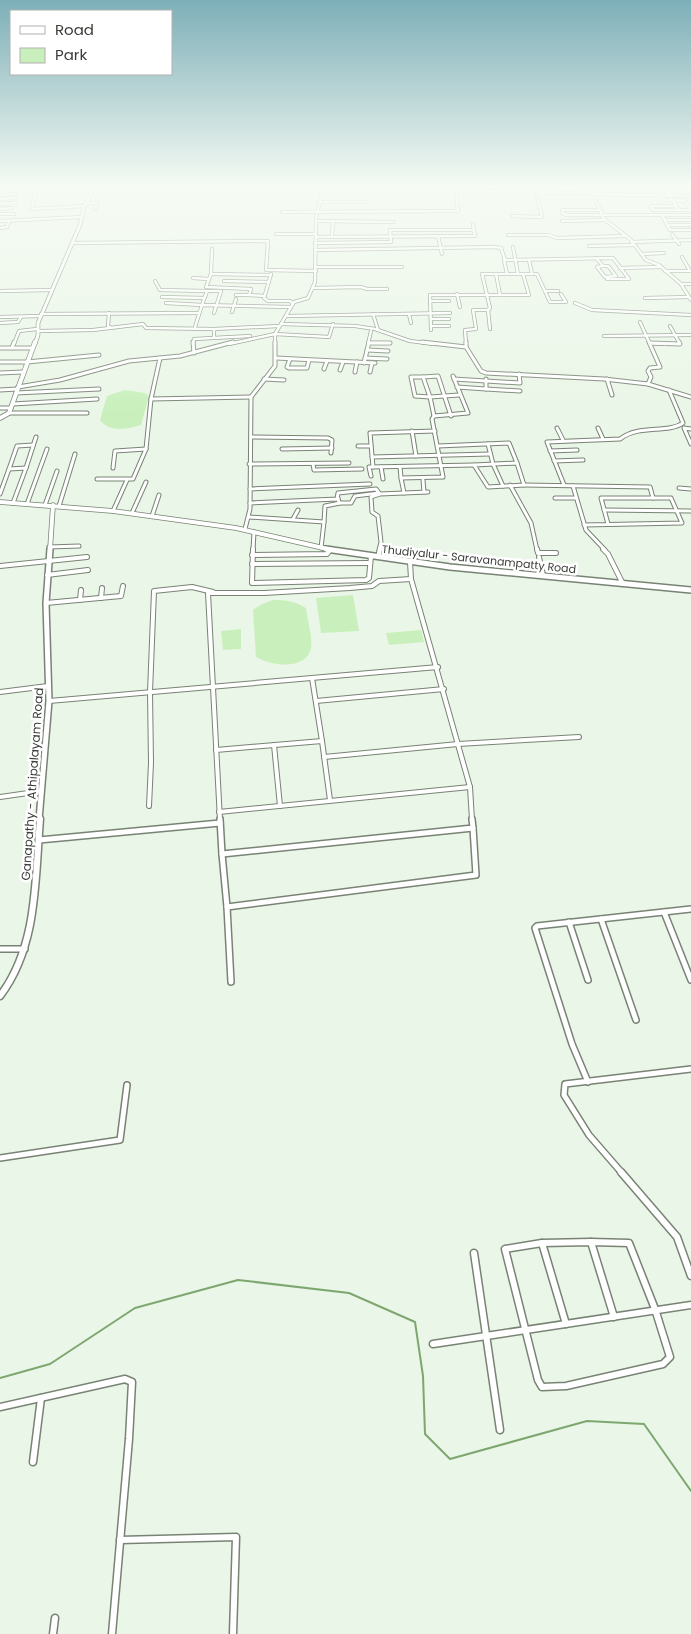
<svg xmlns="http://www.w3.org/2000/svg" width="691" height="1634" font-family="Poppins,sans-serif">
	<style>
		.green { fill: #c9f0bc }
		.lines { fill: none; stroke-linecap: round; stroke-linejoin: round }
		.stream { stroke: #7ea770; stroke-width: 2 }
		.minor-far4-casing { stroke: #798375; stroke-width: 4 }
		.minor-far3-casing { stroke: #798375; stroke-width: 5 }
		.minor-far2-casing { stroke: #798375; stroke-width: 6 }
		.minor-far1-casing { stroke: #798375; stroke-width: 8 }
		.minor-casing { stroke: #798375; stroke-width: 9 }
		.tertiary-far1-casing { stroke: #798375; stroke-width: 4 }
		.tertiary-casing { stroke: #798375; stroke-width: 5 }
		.secondary-far3-casing { stroke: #798375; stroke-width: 4.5 }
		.secondary-far2-casing { stroke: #798375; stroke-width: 5.5 }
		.secondary-far1-casing { stroke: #798375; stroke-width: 8 }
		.secondary-casing { stroke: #798375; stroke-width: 9 }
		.minor-far4 { stroke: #fff; stroke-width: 2.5 }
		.minor-far3 { stroke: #fff; stroke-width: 3 }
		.minor-far2 { stroke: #fff; stroke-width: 4 }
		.minor-far1 { stroke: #fff; stroke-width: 5 }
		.minor { stroke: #fff; stroke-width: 6 }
		.tertiary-far1 { stroke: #fff; stroke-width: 2.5 }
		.tertiary { stroke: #fff; stroke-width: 3 }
		.secondary-far3 { stroke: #fff; stroke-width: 3 }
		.secondary-far2 { stroke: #fff; stroke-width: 4 }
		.secondary-far1 { stroke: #fff; stroke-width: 5 }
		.secondary { stroke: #fff; stroke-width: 6 }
		.labels { text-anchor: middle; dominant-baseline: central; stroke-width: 5; stroke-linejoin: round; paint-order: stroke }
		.far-street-label { font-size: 11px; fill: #393d37; stroke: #fff }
		.street-label { font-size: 12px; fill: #393d37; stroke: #fff }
	</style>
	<rect width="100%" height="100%" fill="#eaf6e7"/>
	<g class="green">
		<path d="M125,390L145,393L149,396L141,425C127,429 110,433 100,420L107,396Z"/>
		<polygon points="353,595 359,631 321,633 316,598"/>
		<path d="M273,600C286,600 295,601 306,608C307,618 313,639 311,648C306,671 272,666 256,657L253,610L262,604Z"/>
		<polygon points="241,629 241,649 223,650 221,631"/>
		<polygon points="421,630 424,642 389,645 386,633"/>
	</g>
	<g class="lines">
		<polyline class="stream" points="0,1378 50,1364 135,1308 238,1280 349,1293 415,1322 423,1376 425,1434 450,1459 587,1421 644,1424 691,1491"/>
		<defs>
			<g id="minor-far4">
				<polyline points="546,185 548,193 592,193"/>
				<polyline points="554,185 559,193"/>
				<polyline points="582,185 589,185"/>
				<polyline points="13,187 36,188 32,209 84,206"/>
				<polyline points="518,187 536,187"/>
				<polyline points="89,188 144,187"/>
				<polyline points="456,190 518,192"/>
				<polyline points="668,192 673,200"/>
				<polyline points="593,194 691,196"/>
				<polyline points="0,195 15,194"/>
				<polyline points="0,199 16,198"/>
				<polyline points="664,200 673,200"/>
				<polygon points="673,200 685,201 691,210 678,210"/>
				<polyline points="319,202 366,202"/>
				<polyline points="86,203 97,203 95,209"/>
				<polyline points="0,204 15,203"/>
				<polyline points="676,206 651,206 653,210 678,210"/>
				<polyline points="0,209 12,208"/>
				<polyline points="600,210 562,210 563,214 567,215 691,215"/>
				<polyline points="282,212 458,211 456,190 453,185"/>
				<polyline points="0,214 14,214"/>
				<polyline points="662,215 667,225 691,225"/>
				<polyline points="513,216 542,217 535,185"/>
				<polyline points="665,220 691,220"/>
				<polyline points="0,221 82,217"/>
				<polyline points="316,221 393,222"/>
				<polyline points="562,221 605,220"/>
				<polyline points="667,225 670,230 691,230"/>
				<polyline points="0,228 7,227 9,221"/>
				<polyline points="276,234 316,234"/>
				<polyline points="672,234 679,244"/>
				<polyline points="508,235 549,235 557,238 625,236"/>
				<polyline points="438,236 442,254"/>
				<polyline points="316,237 475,236 473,224"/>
				<polyline points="332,237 333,221"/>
				<polyline points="631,242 691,240"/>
				<polyline points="72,243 268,241 266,270 316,271"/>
				<polyline points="315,243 391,242 390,230 474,230"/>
				<polyline points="589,246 634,245"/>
				<polyline points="513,247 518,274"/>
				<polyline points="212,249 211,274 206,287 251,289 249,295 265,296"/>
				<polyline points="315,250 495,247 501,248 505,260 613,258 629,279 607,279"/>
				<polyline points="641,254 664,253"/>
				<polyline points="682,257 690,271"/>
				<polyline points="596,258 603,266"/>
				<polyline points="504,260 507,274"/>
				<polyline points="529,260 532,274"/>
				<polygon points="603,266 608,266 616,276 605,277 597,267"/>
				<polyline points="316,267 402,267"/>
				<polyline points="620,268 661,267"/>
				<polyline points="665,271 691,271"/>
				<polyline points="211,274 271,275"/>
				<polyline points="271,274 264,298 268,301 290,301 293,304"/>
				<polyline points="496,274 500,295"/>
				<polyline points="193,278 208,279"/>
				<polyline points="155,281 160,290 207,291 202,305 166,303"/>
				<polyline points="224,281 269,282"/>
				<polyline points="681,284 691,284"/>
				<polyline points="313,288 361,287 367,289 387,289"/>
				<polyline points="0,291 52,290"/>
				<polyline points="207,291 221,291 214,313"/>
				<polyline points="545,291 558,291"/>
				<polyline points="457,294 460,307"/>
				<polyline points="236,295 249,295"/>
				<polyline points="162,297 204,298"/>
				<polyline points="645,298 689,297"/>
				<polyline points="430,301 449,301"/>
				<polyline points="575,303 592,310 691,315"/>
				<polyline points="232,312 236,299"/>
				<polyline points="109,313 108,326 111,328"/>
				<polyline points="41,314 199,313"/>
				<polyline points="373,314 378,330"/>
				<polyline points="409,314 411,323"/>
				<polyline points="287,316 450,313"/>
				<polyline points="0,317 40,316"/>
				<polyline points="432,319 449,319"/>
				<polyline points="640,322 650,344"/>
				<polyline points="0,323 18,322 21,317"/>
				<polyline points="281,324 355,326 375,329 410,341 434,344"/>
				<polyline points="432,326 449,326"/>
				<polyline points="670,326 680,344"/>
				<polyline points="195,327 202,305 291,307"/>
				<polyline points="490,329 488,310 490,308 482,274 537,274 550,302 566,302 561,294"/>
				<polyline points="431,330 430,295 529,295 523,274"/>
				<polyline points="38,331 93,330 143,324 146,328 214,329"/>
				<polyline points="604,336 691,335"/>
				<polyline points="214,337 214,329 279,326"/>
				<polyline points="369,343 390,343"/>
				<polyline points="650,343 666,344"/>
				<polyline points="14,344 19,331 37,329"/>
				<polyline points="193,344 194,339 250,336"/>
				<polyline points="229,344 275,334 329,337 333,324"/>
				<polyline points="368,344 371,331"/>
				<polyline points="466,344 465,330 476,329 473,310 488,310"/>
			</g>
			<g id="minor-far3">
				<polyline points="193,342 194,353"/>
				<polyline points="422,342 466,347 481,371 486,373 604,379 648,384 691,397"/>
				<polyline points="466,342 466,347"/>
				<polyline points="369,343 390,343"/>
				<polyline points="650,343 680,344 679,342"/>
				<polyline points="0,348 32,348"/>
				<polyline points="12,348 14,342"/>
				<polyline points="367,350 388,351"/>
				<polyline points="276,358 375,363"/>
				<polyline points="365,358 387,359"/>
				<polyline points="290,359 287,367 289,368 307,368 309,360"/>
				<polyline points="0,362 27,362 99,355"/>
				<polyline points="364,363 369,342"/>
				<polyline points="324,369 327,361"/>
				<polyline points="340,370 343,362"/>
				<polyline points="355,372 357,362"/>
				<polyline points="370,372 372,363"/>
				<polyline points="0,373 23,372"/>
				<polygon points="411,377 423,377 430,397 415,396"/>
				<polyline points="423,377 438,376 451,416"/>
				<polyline points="264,379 284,380"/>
				<polyline points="454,379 520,383 519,374"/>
				<polyline points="607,379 612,395"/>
				<polyline points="648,384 651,377 648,371 650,368 660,367 649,342"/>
				<polyline points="18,387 60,380 129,361 180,356 233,342"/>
				<polyline points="457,387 486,389 486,379"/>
				<polyline points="486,389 520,391"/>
				<polyline points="16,393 99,389"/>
				<polyline points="151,399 160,358"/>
				<polyline points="13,404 97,399"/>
				<polyline points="0,408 11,408"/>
				<polyline points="9,413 87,413"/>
				<polyline points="434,416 430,397 459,395"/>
				<polyline points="557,428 563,440"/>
				<polyline points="598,428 603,439"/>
				<polyline points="691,429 684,428 691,444"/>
				<polyline points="412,431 416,456"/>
				<polyline points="251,437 328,438 332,440 331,453"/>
				<polyline points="488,444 493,464 503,486"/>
				<polyline points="358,446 371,446"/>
				<polyline points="438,446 509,443 517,463"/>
				<polyline points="282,449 332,448"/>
				<polyline points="550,451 577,450"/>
				<polyline points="372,457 490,454"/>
				<polyline points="554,461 583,460"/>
				<polygon points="517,463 524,485 488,487 474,465"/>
				<polyline points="249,464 349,463"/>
				<polyline points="313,464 314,470 362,469"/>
				<polyline points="373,467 370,433 435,431"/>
				<polyline points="381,467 383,479"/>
				<polyline points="400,467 401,478 443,477 432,419 434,416 468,413 453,376"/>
				<polyline points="26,468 36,437"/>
				<polyline points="113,468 115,451 146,449"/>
				<polyline points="9,469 17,446 33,445"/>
				<polyline points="371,476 369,467 474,465"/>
				<polyline points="401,478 404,493"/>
				<polyline points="97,479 133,479 146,449 151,399 251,397"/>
				<polyline points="423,480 424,492"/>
				<polyline points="510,485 531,523 537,550"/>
				<polyline points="524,485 650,487 653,498"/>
				<path d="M564,485L547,442L620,439C639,424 667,434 683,423L669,390"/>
				<polyline points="573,486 586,530 605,550"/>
				<polyline points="679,488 691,489"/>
				<polyline points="250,489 370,484"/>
				<polyline points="0,494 9,469 26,468 13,503"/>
				<polyline points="555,498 576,498"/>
				<polyline points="250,503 337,499 338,493 376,489 379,493 355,496 351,503 339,503 338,498"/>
				<polyline points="27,504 47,449"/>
				<polyline points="45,505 57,471"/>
				<polyline points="59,506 75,454"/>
				<polyline points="604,510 691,511"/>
				<polyline points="113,511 127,480"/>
				<polyline points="132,513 146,482"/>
				<polyline points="152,516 159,495"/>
				<polyline points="249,517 324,522 321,548"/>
				<polyline points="293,519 298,510"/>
				<polyline points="324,522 325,506 340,503"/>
				<polyline points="584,525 682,523 671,498 601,498 608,524"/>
				<polyline points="49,547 79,546"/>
				<polyline points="253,550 254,532"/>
				<polyline points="379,550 381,542 378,516 372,512 371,497 380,494 428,492"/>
			</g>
			<g id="minor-far2">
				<polyline points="253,549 252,583 366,580 369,578 371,556"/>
				<polyline points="537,549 538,553 556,553"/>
				<polyline points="603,549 608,554 623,584"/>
				<polyline points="252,555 327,554 330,550"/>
				<polyline points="378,557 380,549"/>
				<polyline points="539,557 543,575"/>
				<polyline points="410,562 411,579"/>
				<polyline points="252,564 370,563"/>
				<polyline points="0,566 87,557"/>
				<polyline points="47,575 88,570"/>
				<polyline points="411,579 470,787 472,820"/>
				<polyline points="101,598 102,588"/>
				<polyline points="80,600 81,590"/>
				<polyline points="46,603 121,596 123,586"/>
				<polyline points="312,678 322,741"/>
				<polyline points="0,692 48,686"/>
				<polyline points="49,701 438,667"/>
				<polyline points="316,701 444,689"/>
				<polyline points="274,745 280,806"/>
				<polyline points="216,750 322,741 330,800"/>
				<polyline points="324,757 458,744 579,737"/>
				<polyline points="0,797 42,791"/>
				<polyline points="149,806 151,763 150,692 154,591 192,587 213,592"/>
				<polyline points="219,812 470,787"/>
				<polyline points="220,820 208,593 264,593 350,588 372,586 379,581 411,579"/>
			</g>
			<g id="minor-far1">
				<polyline points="220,819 222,854 473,828 472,819"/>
				<polyline points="39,840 220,823"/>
				<polyline points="222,854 227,907 476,875 473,828"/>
				<polyline points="227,907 231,982"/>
				<polyline points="664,912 691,980"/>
				<polyline points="601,919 636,1020"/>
				<polyline points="569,922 588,980"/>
				<polyline points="0,949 25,949"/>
				<polyline points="588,1082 572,1044 535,928 537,926 691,909"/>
				<polyline points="0,1158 120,1140 127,1085"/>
				<polyline points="622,1173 589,1135 564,1095 565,1084 691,1069"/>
			</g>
			<g id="minor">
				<polyline points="621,1172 677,1237 691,1276"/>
				<polygon points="591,1242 629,1243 655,1309 670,1357 663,1364 566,1386 542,1387 538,1380 505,1249 542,1243"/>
				<polyline points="591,1242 614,1317"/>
				<polyline points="542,1243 566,1324"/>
				<polyline points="474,1253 500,1430"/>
				<polyline points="433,1344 691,1305"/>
				<polyline points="0,1407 125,1379 132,1382 129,1439 112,1634"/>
				<polyline points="33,1462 41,1398"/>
				<polyline points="120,1540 236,1537 233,1634"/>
				<polyline points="53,1634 55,1618"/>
			</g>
			<g id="tertiary-far1">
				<polyline points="589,185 604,219 630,239 646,260 659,265 681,284 691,300"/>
				<polyline points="275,344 275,334 294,302 308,298 315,282 316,218 324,185"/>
			</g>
			<g id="tertiary">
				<polyline points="0,390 17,389"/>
				<polyline points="245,529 250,509 251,397 275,366 275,342"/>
			</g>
			<polyline id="secondary-far3" points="35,344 38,335 38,323 80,225 84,207 93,190 83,188 82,185"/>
			<g id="secondary-far2">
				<polyline points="0,418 9,413 35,342"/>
				<polyline points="0,502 113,511 236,528 332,550"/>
				<polyline points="50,550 53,505"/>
			</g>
			<g id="secondary-far1">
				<polyline points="326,549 450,567 691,590"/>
				<polyline points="39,820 49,701 46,603 50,549"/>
			</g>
			<path id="secondary" d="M0,996C38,946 35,879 40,819"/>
		</defs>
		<use href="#minor-far4" class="minor-far4-casing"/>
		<use href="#minor-far3" class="minor-far3-casing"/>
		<use href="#minor-far2" class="minor-far2-casing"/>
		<use href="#minor-far1" class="minor-far1-casing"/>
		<use href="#minor" class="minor-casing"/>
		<use href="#tertiary-far1" class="tertiary-far1-casing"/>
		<use href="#tertiary" class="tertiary-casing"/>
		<use href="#secondary-far3" class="secondary-far3-casing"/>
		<use href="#secondary-far2" class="secondary-far2-casing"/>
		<use href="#secondary-far1" class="secondary-far1-casing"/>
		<use href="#secondary" class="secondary-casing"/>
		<use href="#minor-far4" class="minor-far4"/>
		<use href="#minor-far3" class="minor-far3"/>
		<use href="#minor-far2" class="minor-far2"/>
		<use href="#minor-far1" class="minor-far1"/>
		<use href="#minor" class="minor"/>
		<use href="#tertiary-far1" class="tertiary-far1"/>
		<use href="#tertiary" class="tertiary"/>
		<use href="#secondary-far3" class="secondary-far3"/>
		<use href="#secondary-far2" class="secondary-far2"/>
		<use href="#secondary-far1" class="secondary-far1"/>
		<use href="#secondary" class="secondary"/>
	</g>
	<linearGradient id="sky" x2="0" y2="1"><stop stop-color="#7dafb8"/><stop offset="0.45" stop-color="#f6fbf4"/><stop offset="1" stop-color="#f6fbf4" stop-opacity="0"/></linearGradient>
	<rect width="691" height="413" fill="url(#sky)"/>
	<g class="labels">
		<g class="far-street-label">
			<text transform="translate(479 559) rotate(6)">Thudiyalur - Saravanampatty Road</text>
		</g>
		<g class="street-label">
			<text transform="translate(32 784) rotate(-86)">Ganapathy - Athipalayam Road</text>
		</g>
	</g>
	<rect x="10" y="10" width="162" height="65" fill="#ffffff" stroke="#b0b1af"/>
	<rect x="20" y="26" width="25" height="8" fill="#ffffff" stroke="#b0b1af"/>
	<text x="55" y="35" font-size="15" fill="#393d37">Road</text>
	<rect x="20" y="48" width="25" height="15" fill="#c9f0bc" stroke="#b0b1af"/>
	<text x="55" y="60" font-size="15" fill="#393d37">Park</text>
</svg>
